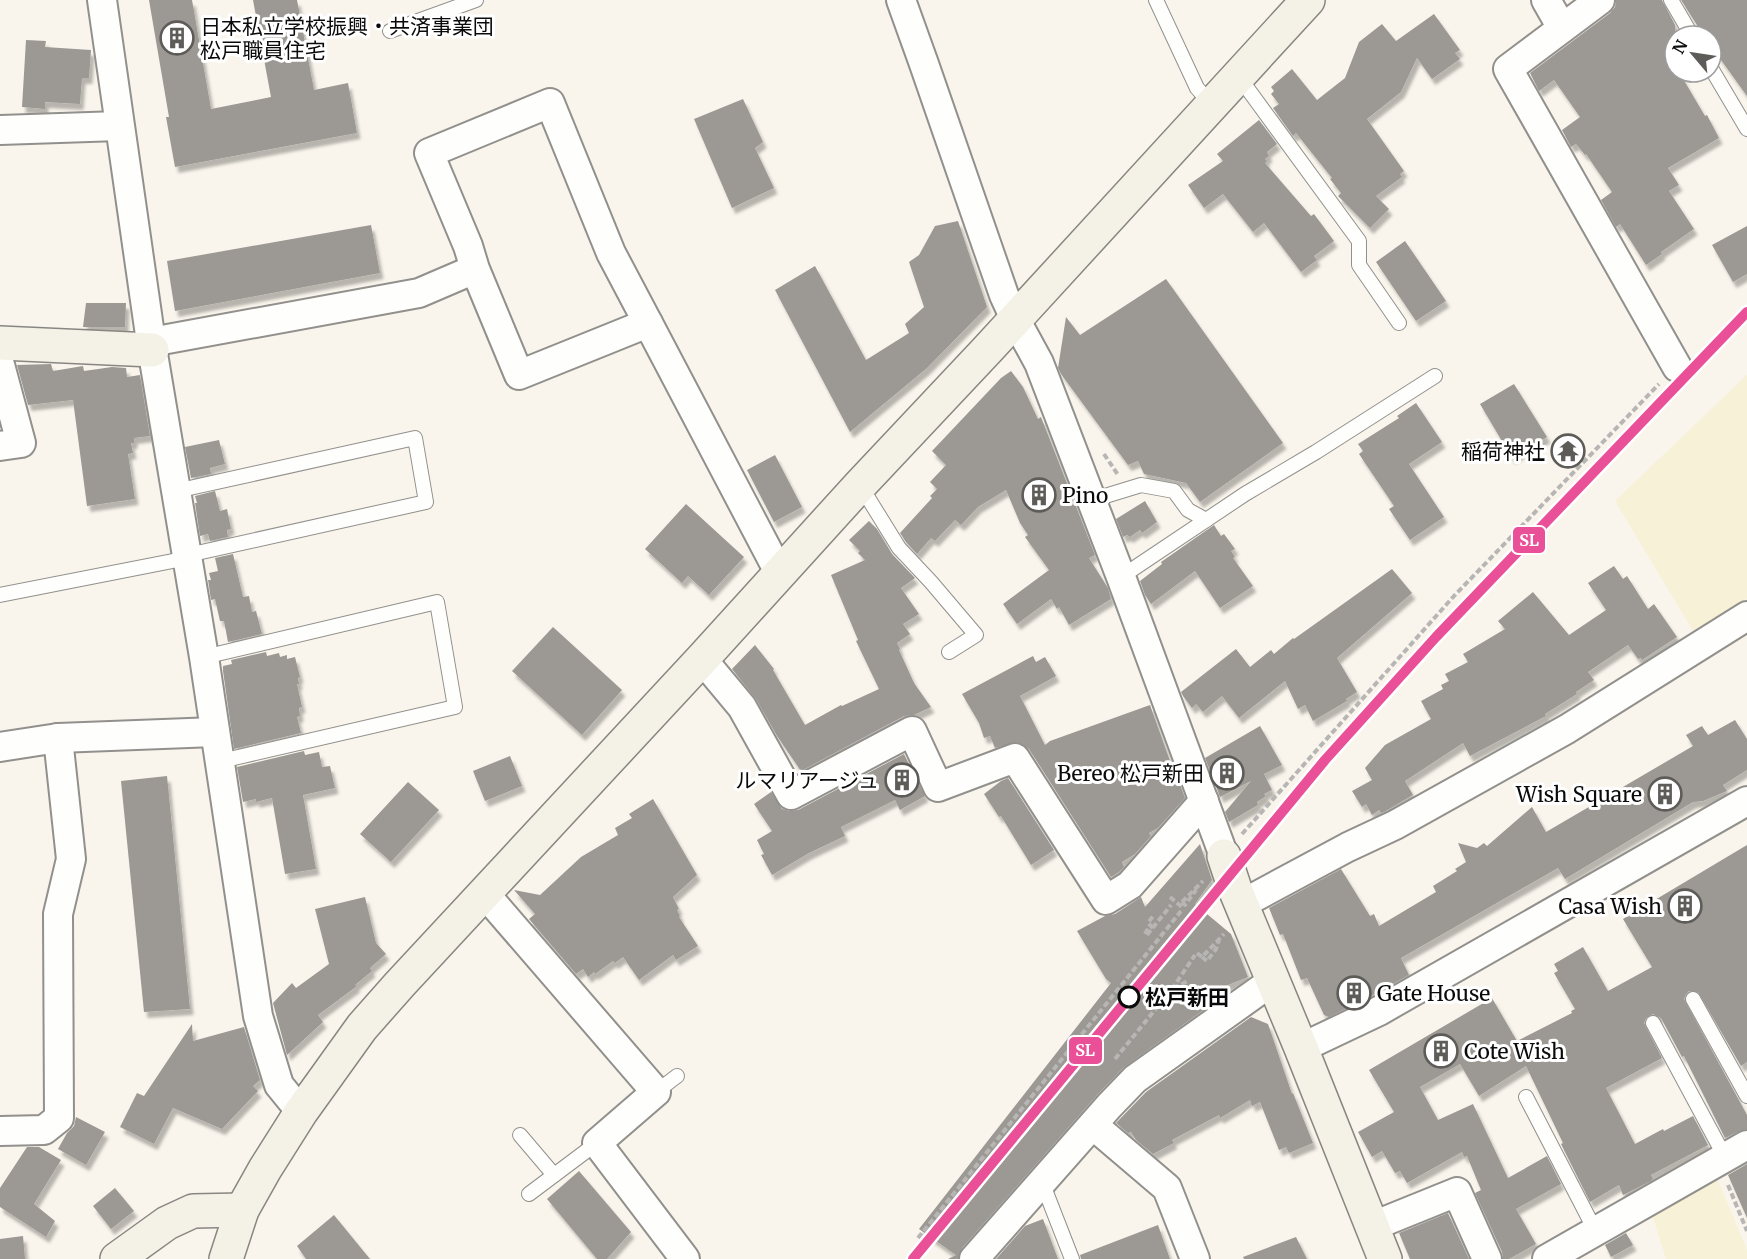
<svg xmlns="http://www.w3.org/2000/svg" width="1747" height="1259" font-family="Merriweather,'Noto Sans JP',serif">
	<style>
		.farmland { fill: #f7f1d7 }
		.building { fill: #9c9893; filter: url(#shadow) }
		.lines { fill: none; stroke-linecap: round; stroke-linejoin: round }
		.lane-casing { stroke: #92908c; stroke-width: 16 }
		.street-casing { stroke: #92908c; stroke-width: 32 }
		.secondary-casing { stroke: #888682; stroke-width: 36 }
		.path { stroke: #b7b6b5; stroke-width: 4; stroke-dasharray: 6 3; stroke-linecap: butt }
		.lane { stroke: #fefefc; stroke-width: 14 }
		.street { stroke: #fefefc; stroke-width: 28 }
		.secondary { stroke: #f4f1e6; stroke-width: 33 }
		.rail-1-casing { stroke: #fff; stroke-width: 15 }
		.rail-1 { stroke: #e95098; stroke-width: 10 }
		.stop-dot { fill: #fff; stroke: #0a0a0a; stroke-width: 3 }
		.labels { text-anchor: middle; dominant-baseline: central; stroke-width: 6; stroke-linejoin: round; paint-order: stroke }
		.poi-label { font-size: 21px; fill: #0a0a0a; stroke: #fff; text-anchor: end }
		.stop-label { font-size: 21px; font-weight: bold; fill: #0a0a0a; stroke: #fff; text-anchor: start }
		.line-badge { stroke: #fff; stroke-width: 2 }
		.badge-label { font-size: 16px; text-anchor: middle; font-weight: bold; fill: #fff }
	</style>
	<defs>
		<filter id="shadow"><feDropShadow dx="3.5" dy="6" stdDeviation="1.5" flood-color="#0004"/></filter>
	</defs>
	<rect width="100%" height="100%" fill="#f9f5ec"/>
	<g class="farmland">
		<polygon points="1747,375 1747,599 1695,634 1615,501"/>
		<polygon points="1715,1173 1747,1250 1747,1259 1666,1259 1650,1208"/>
	</g>
	<g class="building">
		<polygon points="149,0 192,0 211,109 271,97 253,0 297,0 314,90 348,83 357,133 175,167 166,117 169,117"/>
		<polygon points="1616,0 1662,0 1675,25 1675,72 1679,72 1705,116 1707,115 1719,138 1668,168 1679,185 1669,191 1694,229 1661,252 1662,254 1646,265 1620,224 1616,227 1601,200 1612,192 1586,154 1585,155 1576,144 1571,147 1562,130 1580,117 1554,80 1539,91 1530,73 1610,13 1615,7"/>
		<polygon points="1681,0 1747,0 1747,96 1711,46 1711,36 1704,36"/>
		<polygon points="1434,14 1460,50 1455,53 1460,59 1432,79 1417,58 1401,92 1367,119 1404,171 1400,174 1402,177 1376,196 1389,209 1370,228 1338,196 1341,193 1330,179 1332,178 1296,133 1293,136 1273,108 1279,104 1271,94 1274,91 1271,87 1292,69 1317,100 1345,78 1359,42 1382,24 1396,41"/>
		<polygon points="26,40 46,41 45,47 91,50 89,78 82,78 80,104 45,102 45,109 22,107"/>
		<polygon points="743,99 763,142 755,148 774,188 732,208 694,119"/>
		<polygon points="1259,120 1277,144 1267,152 1269,156 1265,159 1267,161 1265,163 1311,216 1314,214 1334,241 1314,256 1317,260 1301,272 1264,223 1253,232 1223,194 1204,208 1188,185 1223,161 1217,154"/>
		<polygon points="958,221 987,307 927,368 850,432 775,290 815,266 866,360 909,333 905,324 924,307 909,262 919,255 935,226"/>
		<polygon points="371,225 380,273 175,311 167,261"/>
		<polygon points="1747,226 1747,274 1733,282 1712,245"/>
		<polygon points="1405,241 1446,301 1416,321 1376,262"/>
		<polygon points="1166,279 1283,443 1200,502 1186,483 1144,474 1138,461 1128,465 1061,374 1058,368 1066,317 1080,335"/>
		<polygon points="86,303 126,303 125,327 83,327"/>
		<polygon points="51,364 53,371 83,366 84,371 112,367 126,368 127,377 140,375 150,436 134,438 134,443 131,443 133,453 128,454 135,499 87,506 73,400 28,405 17,365"/>
		<polygon points="1011,371 1023,387 1038,419 1041,417 1095,555 1089,558 1108,588 1111,599 1069,625 1059,607 1057,609 1051,599 1017,624 1003,604 1049,570 1025,537 1028,535 1020,523 1006,490 978,507 961,525 955,520 935,541 931,538 917,554 906,542 900,533 932,498 930,496 937,489 930,482 946,465 932,451 1001,378"/>
		<polygon points="1514,384 1547,437 1512,458 1480,404"/>
		<polygon points="1416,403 1442,442 1409,464 1444,517 1410,540 1389,509 1394,506 1359,454 1363,451 1358,444 1399,418 1397,416"/>
		<polygon points="219,440 225,464 210,468 211,474 191,478 185,447"/>
		<polygon points="775,455 802,507 774,522 747,470"/>
		<polygon points="215,491 220,511 227,509 231,529 227,530 228,537 210,541 208,534 200,536 195,503 197,503 195,496"/>
		<polygon points="1145,501 1157,522 1142,533 1140,530 1130,537 1127,535 1123,537 1116,519"/>
		<polygon points="686,504 744,557 709,595 688,576 682,583 645,549"/>
		<polygon points="869,521 877,529 892,554 915,578 901,588 919,614 903,624 910,634 897,643 900,649 899,650 914,683 931,707 914,715 904,716 801,771 777,736 756,699 732,669 755,645 774,669 773,670 805,725 841,705 842,706 879,689 856,641 858,640 831,575 865,560 858,553 860,551 849,540"/>
		<polygon points="1214,525 1221,536 1224,534 1235,549 1231,551 1235,557 1233,558 1253,586 1220,608 1195,571 1151,604 1145,595 1140,581 1162,564 1161,562"/>
		<polygon points="233,554 243,597 249,596 252,612 256,611 262,634 228,642 224,621 220,621 215,599 211,600 208,580 211,580 209,573 218,571 215,558"/>
		<polygon points="1614,566 1623,579 1627,576 1648,609 1654,604 1677,637 1642,660 1641,658 1638,659 1628,645 1588,672 1594,680 1576,692 1577,694 1545,714 1546,716 1470,756 1463,743 1405,781 1413,795 1384,812 1381,813 1379,810 1372,815 1366,804 1362,807 1352,791 1372,780 1365,768 1385,745 1431,719 1421,701 1443,689 1441,685 1449,681 1445,674 1468,662 1463,654 1505,629 1498,621 1533,592 1569,635 1606,610 1588,583"/>
		<polygon points="1392,569 1412,593 1337,658 1357,692 1346,699 1347,701 1313,721 1305,705 1298,709 1285,681 1239,718 1222,696 1203,712 1196,704 1192,708 1183,696 1181,692 1236,649 1250,667 1271,650 1274,654 1293,638 1294,639"/>
		<polygon points="553,627 622,690 582,735 512,671"/>
		<polygon points="266,652 267,656 279,653 280,657 287,655 287,659 295,657 300,677 298,678 299,684 297,684 302,707 299,708 300,716 297,717 301,733 234,749 223,671 223,666 232,664 231,660"/>
		<polygon points="1033,656 1036,662 1045,657 1056,676 1020,696 1045,745 1050,741 1150,705 1175,775 1176,774 1185,798 1158,828 1149,833 1151,836 1135,854 1122,862 1124,867 1119,872 1111,877 1029,749 1023,744 1016,742 995,748 990,736 984,738 979,723 962,694"/>
		<polygon points="1735,720 1747,739 1747,770 1723,785 1727,791 1703,801 1693,802 1565,879 1558,868 1401,958 1409,975 1371,996 1329,1017 1324,1015 1307,978 1301,980 1283,934 1280,935 1269,908 1341,869 1370,916 1374,914 1379,926 1436,892 1433,886 1457,871 1455,869 1466,862 1458,843 1477,848 1484,843 1487,846 1532,807 1546,832 1693,746 1686,735 1702,726 1708,735"/>
		<polygon points="1260,726 1282,765 1264,774 1272,790 1264,794 1266,796 1257,802 1258,805 1229,822 1225,812 1251,781 1220,797 1205,758"/>
		<polygon points="304,751 305,755 319,752 322,767 330,766 335,788 303,795 316,869 285,874 272,798 256,802 256,799 243,802 237,767"/>
		<polygon points="904,754 925,796 900,810 895,800 841,827 845,836 809,853 772,875 761,855 764,854 757,840 772,831 754,804 771,792 782,809 790,811 798,810"/>
		<polygon points="510,756 522,786 485,801 473,771"/>
		<polygon points="167,776 190,1009 144,1012 121,781"/>
		<polygon points="1008,778 1054,850 1031,865 1001,816 999,817 984,794 1001,781"/>
		<polygon points="408,782 439,810 391,862 360,834"/>
		<polygon points="653,799 697,875 673,897 679,909 677,910 680,916 679,917 698,946 676,960 673,955 639,980 623,957 615,963 613,961 595,974 594,972 588,977 583,969 576,974 529,919 535,914 514,890 540,895 581,857 618,835 615,828 632,818 629,814"/>
		<polygon points="1200,844 1212,880 1195,904 1231,934 1248,977 1203,995 1216,1001 1123,1068 1097,1095 962,1248 958,1259 948,1259 956,1255 919,1229 1111,983 1106,979 1077,931 1105,916 1115,914 1141,897 1145,907"/>
		<polygon points="1747,845 1747,1062 1741,1066 1698,992 1689,991 1686,994 1684,999 1747,1115 1747,1129 1739,1131 1725,1138 1684,1056 1682,1057 1661,1018 1653,1014 1646,1018 1644,1023 1662,1058 1606,1088 1635,1144 1663,1129 1664,1131 1693,1116 1708,1145 1651,1175 1653,1179 1651,1181 1623,1195 1619,1185 1590,1202 1561,1144 1563,1143 1526,1066 1479,1096 1460,1064 1420,1087 1438,1120 1473,1104 1508,1178 1547,1156 1561,1184 1516,1209 1536,1244 1509,1259 1503,1259 1502,1252 1475,1193 1481,1190 1467,1156 1464,1157 1462,1152 1407,1183 1400,1171 1395,1173 1382,1151 1372,1157 1358,1132 1394,1112 1369,1070 1492,998 1517,1041 1572,1013 1571,1011 1575,1009 1554,973 1558,971 1554,964 1583,947 1608,991 1652,967 1623,919"/>
		<polygon points="365,897 376,943 386,954 370,968 372,971 355,985 357,986 318,1015 323,1022 287,1055 273,1003 292,983 296,988 329,964 315,909"/>
		<polygon points="1251,1017 1268,1024 1292,1094 1293,1093 1313,1143 1289,1153 1286,1147 1279,1150 1260,1102 1252,1106 1250,1100 1220,1118 1219,1115 1172,1140 1174,1143 1153,1154 1136,1140 1131,1132 1128,1133 1116,1123 1146,1092"/>
		<polygon points="192,1024 193,1041 244,1027 260,1080 253,1086 258,1091 222,1129 173,1108 154,1144 120,1127 137,1093 144,1096"/>
		<polygon points="76,1117 105,1132 86,1165 58,1149 67,1133 74,1126"/>
		<polygon points="27,1147 39,1147 61,1160 34,1204 55,1221 46,1237 0,1207 0,1188"/>
		<polygon points="1747,1164 1747,1218 1728,1175"/>
		<polygon points="579,1171 631,1232 607,1259 597,1259 547,1199"/>
		<polygon points="115,1188 134,1211 111,1229 93,1206"/>
		<polygon points="1448,1213 1469,1259 1410,1259 1399,1233"/>
		<polygon points="334,1215 370,1259 306,1259 297,1246"/>
		<polygon points="1043,1219 1058,1259 996,1259 1025,1226"/>
		<polygon points="1158,1225 1170,1259 1081,1259 1080,1255"/>
		<polygon points="1626,1233 1633,1245 1611,1257 1605,1245"/>
		<polygon points="23,1236 25,1259 0,1259 0,1239"/>
		<polygon points="1296,1237 1307,1259 1244,1259 1243,1257"/>
	</g>
	<g class="lines">
		<defs>
			<g id="lane">
				<polyline points="1156,0 1197,88 1212,105"/>
				<polyline points="1671,0 1692,36"/>
				<polyline points="390,31 476,0"/>
				<polyline points="1711,68 1747,129"/>
				<polyline points="1239,77 1359,241 1359,265 1399,323"/>
				<polyline points="860,485 899,548 931,582 976,635 949,652"/>
				<polyline points="176,491 415,438 426,502 188,555"/>
				<polyline points="1092,500 1141,485 1174,491 1188,510 1206,520"/>
				<polyline points="1121,577 1245,494 1316,452 1435,376"/>
				<polyline points="0,595 188,558"/>
				<polyline points="204,657 437,602 455,707 221,761"/>
				<polyline points="1693,999 1747,1096"/>
				<polyline points="1653,1023 1725,1157"/>
				<polyline points="656,1092 677,1076"/>
				<polyline points="1526,1097 1596,1232"/>
				<polyline points="520,1135 554,1175"/>
				<polyline points="1042,1182 1072,1259"/>
				<polyline points="529,1194 597,1143"/>
			</g>
			<g id="street">
				<polyline points="102,0 151,342 204,657 258,1016 279,1085 301,1112"/>
				<polyline points="901,0 924,64 1004,295 1015,319 1039,363 1121,577 1224,856"/>
				<polyline points="1546,0 1562,28"/>
				<polyline points="1600,0 1508,69 1677,367"/>
				<polyline points="0,130 119,126"/>
				<polyline points="648,323 780,574"/>
				<polyline points="151,342 419,293 475,269 519,375 648,323 611,253 550,103 429,153 468,246 475,269"/>
				<polyline points="0,365 21,443 0,446"/>
				<polyline points="702,659 742,707 791,795 912,731 938,787 1015,758 1106,900 1130,885 1204,801"/>
				<polyline points="0,747 58,738 215,732"/>
				<polyline points="485,894 656,1092 597,1143 685,1259"/>
				<polyline points="1242,904 1348,847 1395,825 1567,729 1747,616"/>
				<polyline points="1301,1048 1379,1011 1747,801"/>
				<polyline points="1093,1125 1167,1188 1195,1259"/>
				<polyline points="0,1131 44,1130 59,1118 58,914 71,859 58,738"/>
				<polyline points="1373,1226 1457,1192 1487,1259"/>
				<polyline points="974,1259 1109,1106 1135,1079 1274,980"/>
				<polyline points="1547,1259 1747,1145"/>
			</g>
			<g id="secondary">
				<polyline points="0,343 152,350"/>
				<polyline points="1224,856 1235,889 1301,1048 1385,1259"/>
				<polyline points="117,1259 167,1223 193,1211 242,1210"/>
				<polyline points="226,1259 242,1210 265,1169 301,1112 362,1027 400,984 702,659 860,485 988,349 1308,0"/>
			</g>
		</defs>
		<use href="#lane" class="lane-casing"/>
		<use href="#street" class="street-casing"/>
		<use href="#secondary" class="secondary-casing"/>
		<g class="path">
			<polyline points="1104,454 1118,475"/>
			<polyline points="1242,834 1454,596 1659,384"/>
			<polyline points="1170,897 1183,908"/>
			<polyline points="1182,902 1203,881"/>
			<polyline points="1182,902 1185,905 1196,890"/>
			<polyline points="1153,928 1148,923 1153,916"/>
			<polyline points="1145,934 1150,925"/>
			<polyline points="1147,935 1171,905"/>
			<polyline points="1197,953 1202,957 1224,934"/>
			<polyline points="1202,957 1207,961 1216,949 1219,940"/>
			<polyline points="1173,988 1188,981"/>
			<polyline points="1115,1059 1172,989 1195,955"/>
			<polyline points="1728,1185 1747,1231"/>
			<polyline points="918,1238 1181,911"/>
		</g>
		<use href="#lane" class="lane"/>
		<use href="#street" class="street"/>
		<use href="#secondary" class="secondary"/>
		<defs>
			<polyline id="rail-1" points="913,1259 1325,760 1436,637 1747,312"/>
		</defs>
		<use href="#rail-1" class="rail-1-casing"/>
		<use href="#rail-1" class="rail-1"/>
	</g>
	<defs>
		<symbol id="building-ring" viewBox="-11 -11 22 22"><circle r="9.5" fill="#fff" stroke="#5e5c59" stroke-width="1.5"/><path d="M-4-6H4V6H1V3H-1V6H-4ZM-2.5-4.3h1.7v1.8h-1.7ZM.8-4.3h1.7v1.8H.8ZM-2.5-1h1.7V.8h-1.7ZM.8-1h1.7V.8H.8Z" fill="#5e5c59"/></symbol>
		<symbol id="temple-ring" viewBox="-11 -11 22 22"><circle r="9.5" fill="#fff" stroke="#5e5c59" stroke-width="1.5"/><path d="M0-6L5-2H3V0L6.5 2.5H4V6H1.5V3h-3V6H-4V2.5H-6.5L-3 0V-2H-5Z" fill="#5e5c59"/></symbol>
	</defs>
	<g fill-rule="evenodd">
		<use href="#building-ring" x="158" y="19" width="38" height="38"/>
		<use href="#temple-ring" x="1549" y="432" width="38" height="38"/>
		<use href="#building-ring" x="1020" y="476" width="38" height="38"/>
		<use href="#building-ring" x="1208" y="754" width="38" height="38"/>
		<use href="#building-ring" x="883" y="761" width="38" height="38"/>
		<use href="#building-ring" x="1646" y="775" width="38" height="38"/>
		<use href="#building-ring" x="1666" y="887" width="38" height="38"/>
		<use href="#building-ring" x="1335" y="974" width="38" height="38"/>
		<use href="#building-ring" x="1422" y="1032" width="38" height="38"/>
	</g>
	<circle class="stop-dot" cx="1129" cy="997" r="10"/>
	<g class="labels">
		<g class="poi-label">
			<text x="200" y="26" text-anchor="start">日本私立学校振興・共済事業団<tspan x="200" dy="24">松戸職員住宅</tspan></text>
			<text x="1545" y="451">稲荷神社</text>
			<text x="1062" y="495" text-anchor="start">Pino</text>
			<text x="1204" y="773">Bereo 松戸新田</text>
			<text x="879" y="780">ルマリアージュ</text>
			<text x="1642" y="794">Wish Square</text>
			<text x="1662" y="906">Casa Wish</text>
			<text x="1377" y="993" text-anchor="start">Gate House</text>
			<text x="1464" y="1051" text-anchor="start">Cote Wish</text>
		</g>
		<g class="stop-label">
			<text x="1145" y="997">松戸新田</text>
		</g>
	</g>
	<g class="line-badge">
		<rect x="1512" y="526" width="34" height="28" rx="6" fill="#e95098"/>
		<rect x="1068" y="1036" width="35" height="29" rx="6" fill="#e95098"/>
	</g>
	<g class="badge-label">
		<text x="1529" y="546">SL</text>
		<text x="1085" y="1056">SL</text>
	</g>
	<g transform="translate(1693 54) rotate(299)"><circle r="28" fill="#ffffff" stroke="#9d9d9d" stroke-width="1.5"/>
	<path d="M0-4.5L10 22L0 15L-10 22Z" fill="#5e5c59"/>
	<text y="-9" font-size="16" font-weight="bold" text-anchor="middle" fill="#0a0a0a">N</text>
	</g>
</svg>
